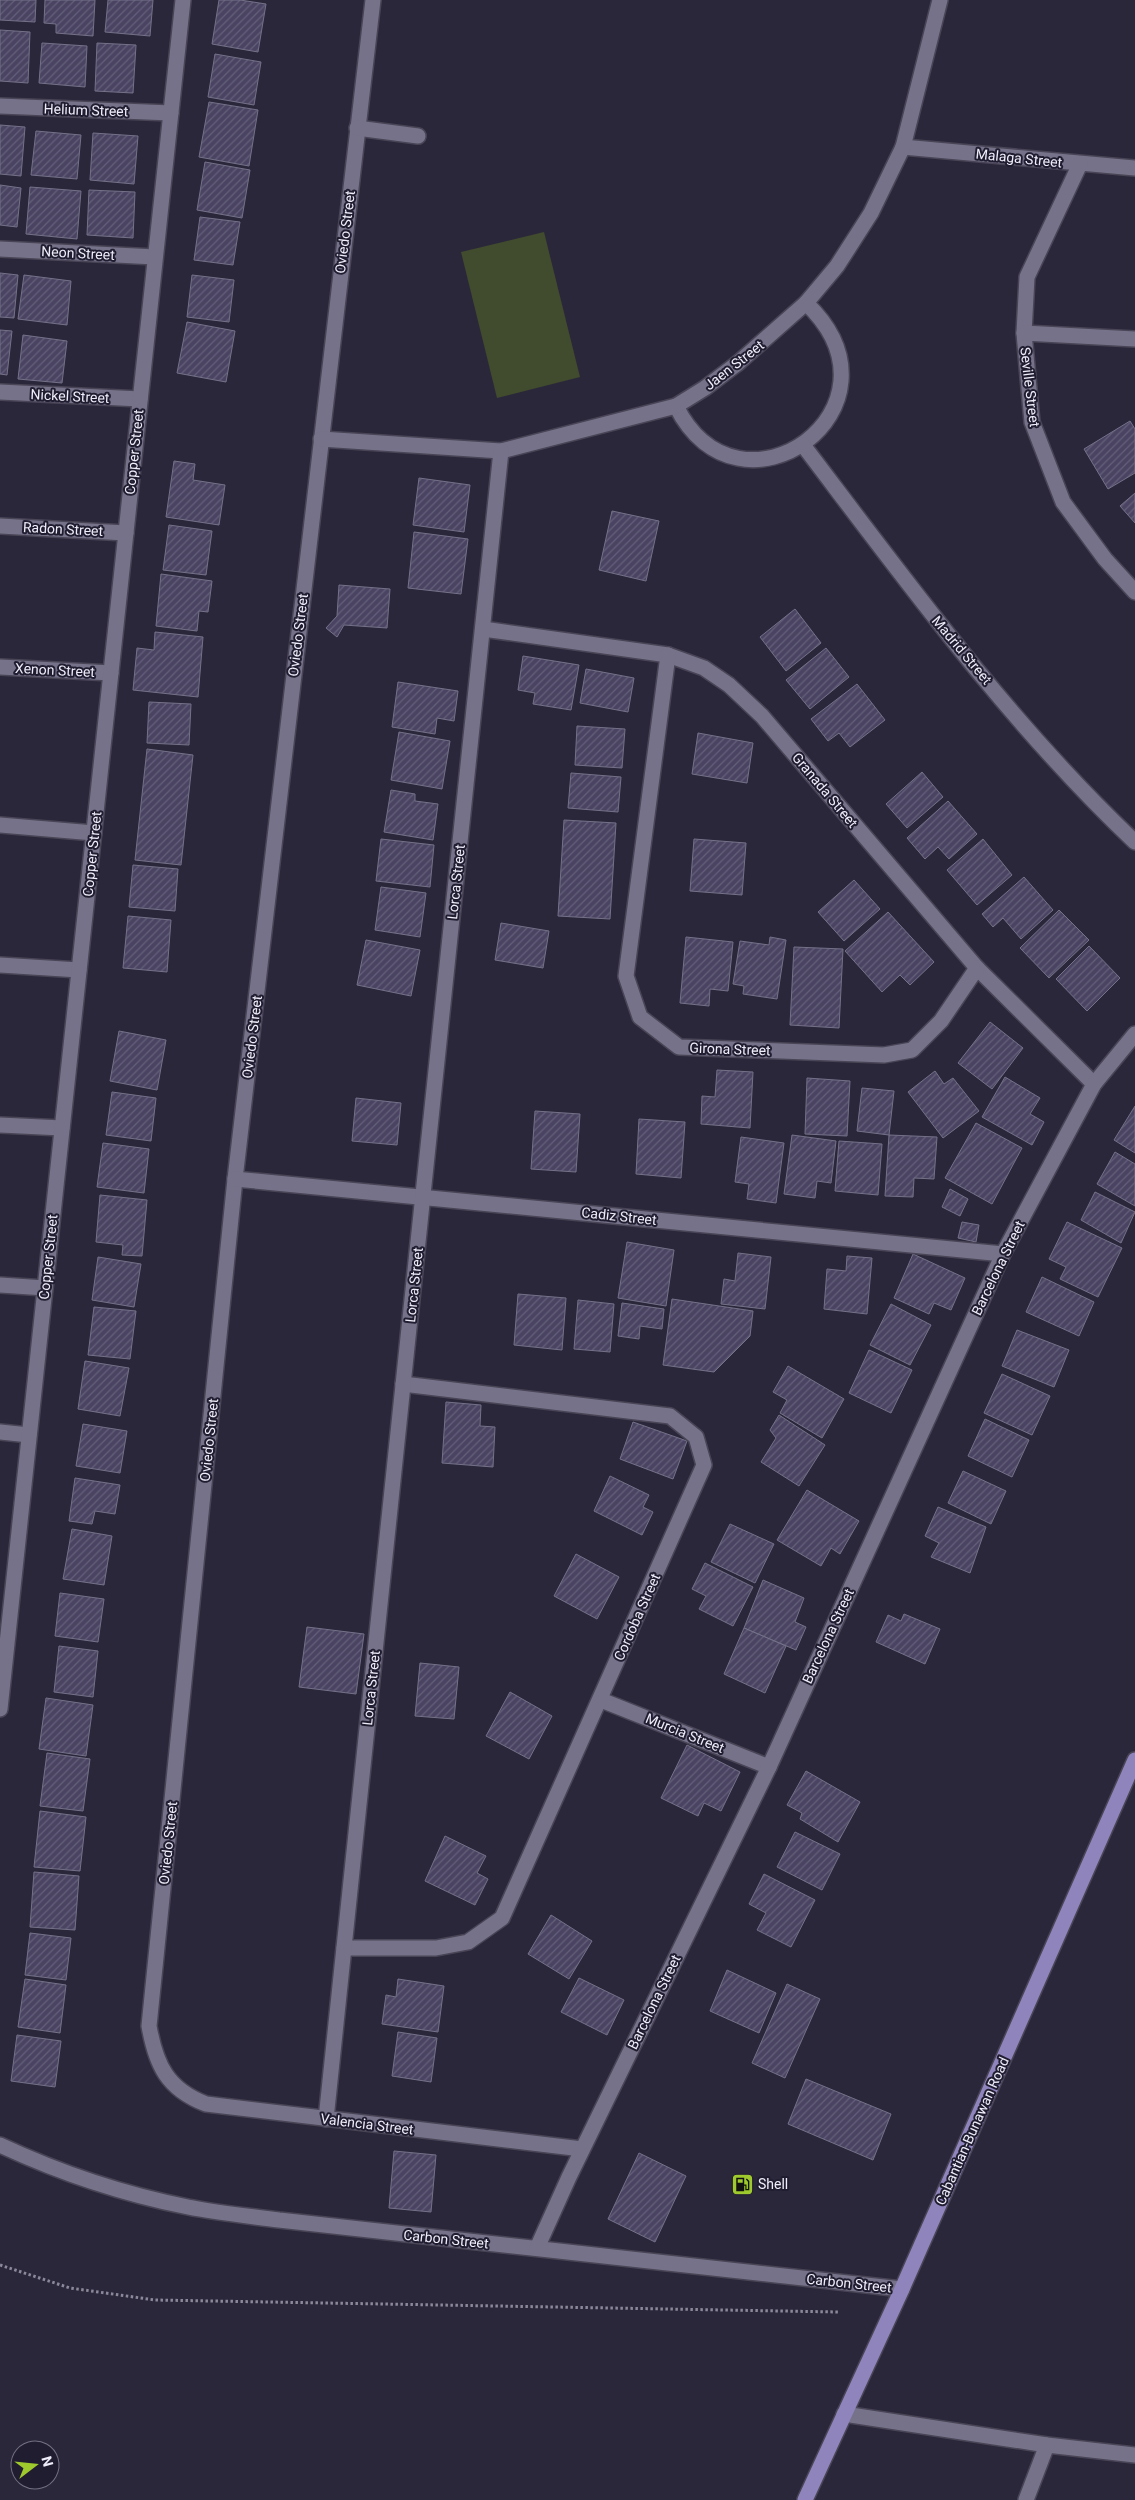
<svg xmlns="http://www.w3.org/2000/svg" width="1135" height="2500" font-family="Roboto,sans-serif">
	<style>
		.park { fill: #414b2d }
		.building { fill: url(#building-hatch); stroke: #757189 }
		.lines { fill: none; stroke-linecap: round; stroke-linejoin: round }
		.minor-casing { stroke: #494556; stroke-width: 18 }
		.primary-casing { stroke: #494556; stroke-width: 18 }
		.path { stroke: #8b8899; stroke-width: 3; stroke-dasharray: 2.5 2.5; stroke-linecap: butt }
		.minor { stroke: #767289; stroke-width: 15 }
		.primary { stroke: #9084bc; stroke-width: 15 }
		.labels { text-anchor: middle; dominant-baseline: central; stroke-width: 4; stroke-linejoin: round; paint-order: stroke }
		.street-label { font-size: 14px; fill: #efedfa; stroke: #211d31 }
		.poi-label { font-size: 14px; fill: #efedfa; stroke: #211d31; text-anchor: start }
	</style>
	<defs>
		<pattern id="building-hatch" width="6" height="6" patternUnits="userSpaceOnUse" patternTransform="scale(1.25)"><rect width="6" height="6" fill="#4a4462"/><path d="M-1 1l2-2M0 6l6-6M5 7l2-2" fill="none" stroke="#645f79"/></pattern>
	</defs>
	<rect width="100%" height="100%" fill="#2b273b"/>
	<polygon class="park" points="544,232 580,377 497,398 461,252"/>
	<g class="building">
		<polygon points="0,0 36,0 35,22 0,20"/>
		<polygon points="45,0 95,0 93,36 56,33 56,24 44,23"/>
		<polygon points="108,0 153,0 150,36 105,32"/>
		<polygon points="219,0 240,0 266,4 258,52 212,44"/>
		<polygon points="0,30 30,32 28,83 0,81"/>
		<polygon points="42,43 87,46 85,87 39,83"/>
		<polygon points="97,43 136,45 133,93 95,91"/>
		<polygon points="215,54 261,62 254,105 208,97"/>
		<polygon points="209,102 258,110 249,166 199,157"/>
		<polygon points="0,125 25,127 21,176 0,174"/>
		<polygon points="36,131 81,135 77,179 31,175"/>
		<polygon points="93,133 138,136 134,184 90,180"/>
		<polygon points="205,162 250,170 242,218 197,210"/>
		<polygon points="0,185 21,188 17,227 0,225"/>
		<polygon points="30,187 81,191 77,239 26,234"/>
		<polygon points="89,190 135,192 133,238 87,235"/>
		<polygon points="200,217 240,222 233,265 194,260"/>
		<polygon points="0,273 18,275 14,318 0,317"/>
		<polygon points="24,275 71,281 67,325 18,319"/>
		<polygon points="192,275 234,280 229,322 187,317"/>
		<polygon points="187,322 235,331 226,382 177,373"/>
		<polygon points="0,330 12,331 7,375 0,374"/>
		<polygon points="23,335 67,341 62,383 18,379"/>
		<polygon points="1130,421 1135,429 1135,473 1108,489 1084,449"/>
		<polygon points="174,461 195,464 193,480 225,485 219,525 166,517"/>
		<polygon points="419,478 470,485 464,532 413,525"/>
		<polygon points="1135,493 1135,523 1120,506"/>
		<polygon points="612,511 659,521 646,581 599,570"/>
		<polygon points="169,525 212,531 206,575 163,570"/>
		<polygon points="414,532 468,539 461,594 408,588"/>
		<polygon points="161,574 212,581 208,612 199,611 197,631 156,626"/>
		<polygon points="339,585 390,589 387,628 344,625 337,637 326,628 337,616"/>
		<polygon points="795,609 821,643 786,671 760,637"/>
		<polygon points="155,632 203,637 198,697 133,690 137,648 154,650"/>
		<polygon points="826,648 849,677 810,709 786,680"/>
		<polygon points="523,656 579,665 571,710 533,704 535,693 518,690"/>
		<polygon points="586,669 634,678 628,712 580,703"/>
		<polygon points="398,682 458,691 454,721 437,718 435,734 392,727"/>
		<polygon points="857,684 885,720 850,747 839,733 828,741 811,719"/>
		<polygon points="149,702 191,704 189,745 147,743"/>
		<polygon points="577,726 625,729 622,768 575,765"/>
		<polygon points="399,732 450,741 442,789 391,780"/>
		<polygon points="698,733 753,743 747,783 692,774"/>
		<polygon points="147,749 193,755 181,865 135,860"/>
		<polygon points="922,772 943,797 907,828 886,804"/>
		<polygon points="571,773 621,777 618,812 568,808"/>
		<polygon points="391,790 415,794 415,801 438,804 433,840 384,832"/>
		<polygon points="948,801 977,834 949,859 938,847 925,859 907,838"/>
		<polygon points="564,820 616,823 610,919 558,916"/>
		<polygon points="381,839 434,845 430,887 376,881"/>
		<polygon points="694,839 746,843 742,895 690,891"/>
		<polygon points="983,839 1012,875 977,905 947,870"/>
		<polygon points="133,865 178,869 175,911 129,907"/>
		<polygon points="1024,877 1053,910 1021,939 1003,918 993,927 982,914"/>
		<polygon points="854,880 880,909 844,941 818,912"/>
		<polygon points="381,887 426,893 420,937 375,930"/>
		<polygon points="1059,910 1089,940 1049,978 1020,948"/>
		<polygon points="888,912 934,962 910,985 900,975 882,992 845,951"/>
		<polygon points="128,916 171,920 167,972 123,968"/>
		<polygon points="501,923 549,931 543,968 495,960"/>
		<polygon points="686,937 733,942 728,991 710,989 709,1006 680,1003"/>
		<polygon points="770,937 786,940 777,999 743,994 744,986 733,984 740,941 769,945"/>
		<polygon points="366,940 420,950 411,996 357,985"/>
		<polygon points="1089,946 1120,978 1087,1011 1056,979"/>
		<polygon points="794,947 843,949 839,1028 790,1025"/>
		<polygon points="990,1022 1023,1048 992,1089 958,1063"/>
		<polygon points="119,1031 166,1040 157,1090 110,1081"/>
		<polygon points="717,1070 753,1072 750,1128 701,1124 702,1096 715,1097"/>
		<polygon points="935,1071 944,1084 953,1078 979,1111 943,1138 908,1092"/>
		<polygon points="1005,1077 1040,1098 1030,1114 1044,1122 1032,1145 982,1117"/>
		<polygon points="807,1078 850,1081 847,1136 805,1134"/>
		<polygon points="862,1088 894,1091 889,1135 857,1131"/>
		<polygon points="112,1092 156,1098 151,1141 106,1135"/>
		<polygon points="356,1098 401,1103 397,1145 352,1141"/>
		<polygon points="1135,1106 1135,1153 1114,1140"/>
		<polygon points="535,1111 580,1114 576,1172 531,1169"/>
		<polygon points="639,1119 685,1122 681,1178 636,1174"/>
		<polygon points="976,1123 1022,1148 992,1204 945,1178"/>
		<polygon points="792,1135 836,1141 831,1183 817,1181 815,1198 784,1194"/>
		<polygon points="889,1135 937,1137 934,1179 914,1178 913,1197 885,1196"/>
		<polygon points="741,1137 784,1143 776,1203 747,1199 749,1184 735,1182"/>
		<polygon points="839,1141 882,1144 878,1195 835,1191"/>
		<polygon points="103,1143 149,1149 144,1193 97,1187"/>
		<polygon points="1115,1152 1135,1164 1135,1206 1097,1184"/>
		<polygon points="950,1189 968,1199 960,1216 942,1207"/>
		<polygon points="1095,1192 1135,1212 1121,1243 1081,1220"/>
		<polygon points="100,1195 147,1200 142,1256 122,1255 123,1245 96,1242"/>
		<polygon points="962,1222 979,1225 976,1242 958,1238"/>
		<polygon points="1067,1222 1122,1248 1098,1297 1060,1279 1066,1267 1049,1259"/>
		<polygon points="627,1242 674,1250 666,1306 618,1298"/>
		<polygon points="738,1253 771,1257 765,1309 721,1304 724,1279 735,1281"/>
		<polygon points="913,1254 965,1278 951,1310 934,1303 929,1314 894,1298"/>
		<polygon points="847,1256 872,1258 867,1314 824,1309 827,1269 846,1271"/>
		<polygon points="98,1257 141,1264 134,1307 92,1300"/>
		<polygon points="1042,1277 1094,1302 1079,1336 1026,1312"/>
		<polygon points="518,1294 566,1298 562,1350 514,1345"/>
		<polygon points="672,1299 753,1311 750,1336 714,1372 663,1365"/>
		<polygon points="578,1300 614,1304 610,1352 574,1349"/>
		<polygon points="622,1303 664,1309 662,1329 640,1326 639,1339 618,1336"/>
		<polygon points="891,1304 931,1325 910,1365 870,1345"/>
		<polygon points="94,1307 136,1311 130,1359 88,1355"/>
		<polygon points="1017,1330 1069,1350 1054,1387 1002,1366"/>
		<polygon points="869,1350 912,1370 891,1413 849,1393"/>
		<polygon points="85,1361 129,1368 120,1416 78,1409"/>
		<polygon points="788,1366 844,1399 822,1438 780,1413 787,1400 773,1392"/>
		<polygon points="1002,1374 1050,1396 1032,1435 984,1413"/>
		<polygon points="446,1402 481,1405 480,1426 495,1427 493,1467 442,1463"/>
		<polygon points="779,1415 825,1445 799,1486 761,1462 776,1438 770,1430"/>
		<polygon points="985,1419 1029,1440 1012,1477 968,1456"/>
		<polygon points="633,1422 687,1441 673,1479 620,1459"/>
		<polygon points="83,1424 127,1431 120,1473 76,1466"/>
		<polygon points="963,1471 1006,1491 991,1524 948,1503"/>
		<polygon points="610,1476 649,1495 643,1507 653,1512 642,1535 594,1511"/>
		<polygon points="75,1478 120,1485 115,1514 95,1511 92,1524 69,1521"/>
		<polygon points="807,1490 859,1521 840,1554 831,1548 821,1566 777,1540"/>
		<polygon points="938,1507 986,1527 970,1573 931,1557 939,1543 925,1536"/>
		<polygon points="730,1524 774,1544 755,1583 711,1562"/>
		<polygon points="72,1529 112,1536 104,1585 63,1579"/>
		<polygon points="576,1554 619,1577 597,1619 554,1596"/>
		<polygon points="705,1563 753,1587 733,1626 699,1609 706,1596 692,1589"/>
		<polygon points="763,1580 804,1598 795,1622 806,1627 796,1650 744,1628"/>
		<polygon points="60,1593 104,1599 98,1642 55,1636"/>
		<polygon points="904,1614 940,1629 925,1664 876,1642 888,1615 901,1621"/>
		<polygon points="307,1627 364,1634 356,1694 299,1687"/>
		<polygon points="744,1628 786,1646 765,1693 724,1674"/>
		<polygon points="59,1646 98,1651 93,1697 54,1692"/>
		<polygon points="420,1663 459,1667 454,1719 415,1716"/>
		<polygon points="510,1692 552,1716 529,1759 486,1736"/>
		<polygon points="46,1698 93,1705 86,1756 39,1749"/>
		<polygon points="687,1745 740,1772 721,1811 704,1803 698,1816 661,1798"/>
		<polygon points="47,1753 90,1759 83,1811 40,1806"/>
		<polygon points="806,1771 860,1802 838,1842 800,1819 802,1813 787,1805"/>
		<polygon points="40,1811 86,1817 80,1871 34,1867"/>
		<polygon points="795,1832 840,1854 822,1890 777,1867"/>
		<polygon points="445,1836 486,1856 477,1873 488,1879 475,1905 425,1881"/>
		<polygon points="34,1872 79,1876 75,1930 30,1927"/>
		<polygon points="764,1874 815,1900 791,1947 757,1930 766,1913 749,1904"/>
		<polygon points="551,1915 592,1941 569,1979 528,1954"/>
		<polygon points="30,1933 71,1938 66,1980 25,1975"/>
		<polygon points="727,1970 776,1993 759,2033 710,2011"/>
		<polygon points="579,1978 624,2000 607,2035 561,2012"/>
		<polygon points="25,1979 66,1985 60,2033 18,2027"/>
		<polygon points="398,1979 444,1986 438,2032 382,2024 386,1995 396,1997"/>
		<polygon points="787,1984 820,1999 785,2078 752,2063"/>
		<polygon points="398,2032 437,2038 431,2082 392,2076"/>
		<polygon points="17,2035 61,2041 55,2087 11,2081"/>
		<polygon points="806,2079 891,2114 873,2160 788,2124"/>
		<polygon points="394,2151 436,2155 431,2212 389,2208"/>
		<polygon points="639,2153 686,2176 655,2242 608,2219"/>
	</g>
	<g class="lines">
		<defs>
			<g id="minor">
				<path d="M373,0L235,1179L149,2026C156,2065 167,2089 206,2104L582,2149"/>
				<polyline points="0,106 171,113"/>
				<polyline points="357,128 418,136"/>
				<polyline points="903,147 1135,168"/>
				<polyline points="1080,164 1027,277 1024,333 1032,422 1063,502 1105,559 1135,592"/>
				<polyline points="0,249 155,257"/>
				<polyline points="1024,333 1135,339"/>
				<polyline points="0,392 140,399"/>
				<path d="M676,406C739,533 916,408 806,303"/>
				<polyline points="321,439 501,451 676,406 705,388 738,363 806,303 837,266 871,213 903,147 940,0"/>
				<path d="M803,445C907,582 1010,724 1135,842"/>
				<polyline points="0,526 126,533"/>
				<polyline points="483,629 668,655 704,668 729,685 762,716 977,968 1094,1084"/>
				<polyline points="668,655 626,976 640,1017 679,1047 884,1055 912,1050 941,1021 977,968"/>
				<polyline points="0,667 111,673"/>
				<polyline points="0,825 94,833"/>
				<polyline points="0,965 79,970"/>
				<polyline points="0,1125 62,1128"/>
				<polyline points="235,1179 1003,1254"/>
				<polyline points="0,1285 45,1288"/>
				<polyline points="0,1432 29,1435"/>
				<polyline points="601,1700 769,1767"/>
				<polyline points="0,1709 183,0"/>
				<polyline points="344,1948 436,1948 468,1942 502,1918 704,1465 696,1437 670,1416 403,1384"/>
				<polyline points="326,2119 501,451"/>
				<path d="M0,2145C60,2173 123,2194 188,2207C218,2213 249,2216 279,2220L902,2289"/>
				<polyline points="537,2248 569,2177 769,1767 1003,1254 1094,1084 1135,1034"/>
				<polyline points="844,2414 1047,2445 1135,2455"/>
				<polyline points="1026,2500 1047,2445"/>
			</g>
			<polyline id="primary" points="805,2500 902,2289 1135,1760"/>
		</defs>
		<use href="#minor" class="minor-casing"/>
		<use href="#primary" class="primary-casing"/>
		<polyline class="path" points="0,2265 70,2288 155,2300 838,2312"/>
		<use href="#minor" class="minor"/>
		<use href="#primary" class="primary"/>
	</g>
	<defs>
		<symbol id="fuel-square" viewBox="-11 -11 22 22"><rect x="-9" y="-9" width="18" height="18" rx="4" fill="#9fca2d" stroke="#211d31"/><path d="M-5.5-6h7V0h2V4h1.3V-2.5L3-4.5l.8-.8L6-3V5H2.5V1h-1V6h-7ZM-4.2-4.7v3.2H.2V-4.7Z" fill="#111"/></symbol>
	</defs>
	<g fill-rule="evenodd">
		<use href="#fuel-square" x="730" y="2172" width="25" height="25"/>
	</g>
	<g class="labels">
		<g class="street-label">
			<text transform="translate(86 110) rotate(2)">Helium Street</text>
			<text transform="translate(1019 158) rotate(6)">Malaga Street</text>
			<text transform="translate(345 232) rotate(-83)">Oviedo Street</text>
			<text transform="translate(78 253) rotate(3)">Neon Street</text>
			<text transform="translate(734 365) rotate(-38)">Jaen Street</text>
			<text transform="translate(1030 387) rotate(83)">Seville Street</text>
			<text transform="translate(70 396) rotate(3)">Nickel Street</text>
			<text transform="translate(134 452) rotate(-84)">Copper Street</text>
			<text transform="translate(63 529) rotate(3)">Radon Street</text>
			<text transform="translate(298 635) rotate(-83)">Oviedo Street</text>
			<text transform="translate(962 650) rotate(50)">Madrid Street</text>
			<text transform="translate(55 670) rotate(3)">Xenon Street</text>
			<text transform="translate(825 790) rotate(50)">Granada Street</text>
			<text transform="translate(92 854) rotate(-84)">Copper Street</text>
			<text transform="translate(456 882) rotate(-84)">Lorca Street</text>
			<text transform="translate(252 1037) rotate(-83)">Oviedo Street</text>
			<text transform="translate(730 1049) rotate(2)">Girona Street</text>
			<text transform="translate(619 1216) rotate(6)">Cadiz Street</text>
			<text transform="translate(48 1257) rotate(-84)">Copper Street</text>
			<text transform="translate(998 1268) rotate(-64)">Barcelona Street</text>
			<text transform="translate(414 1285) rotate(-84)">Lorca Street</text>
			<text transform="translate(209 1440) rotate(-84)">Oviedo Street</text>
			<text transform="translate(637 1617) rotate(-66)">Cordoba Street</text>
			<text transform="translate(828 1636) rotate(-65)">Barcelona Street</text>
			<text transform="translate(371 1688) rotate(-84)">Lorca Street</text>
			<text transform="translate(685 1733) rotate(22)">Murcia Street</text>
			<text transform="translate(168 1843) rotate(-84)">Oviedo Street</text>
			<text transform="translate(654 2002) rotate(-64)">Barcelona Street</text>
			<text transform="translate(367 2124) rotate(7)">Valencia Street</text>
			<text transform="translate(972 2131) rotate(-66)">Cabantian-Bunawan Road</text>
			<text transform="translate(446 2239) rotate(6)">Carbon Street</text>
			<text transform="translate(849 2283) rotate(6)">Carbon Street</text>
		</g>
		<g class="poi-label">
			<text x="758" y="2184">Shell</text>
		</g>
	</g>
	<g transform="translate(35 2465) rotate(74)"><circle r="24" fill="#211d31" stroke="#737081"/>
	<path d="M0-4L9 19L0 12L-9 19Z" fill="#9fca2d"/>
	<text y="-8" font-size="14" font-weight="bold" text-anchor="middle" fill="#efedfa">N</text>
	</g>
</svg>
